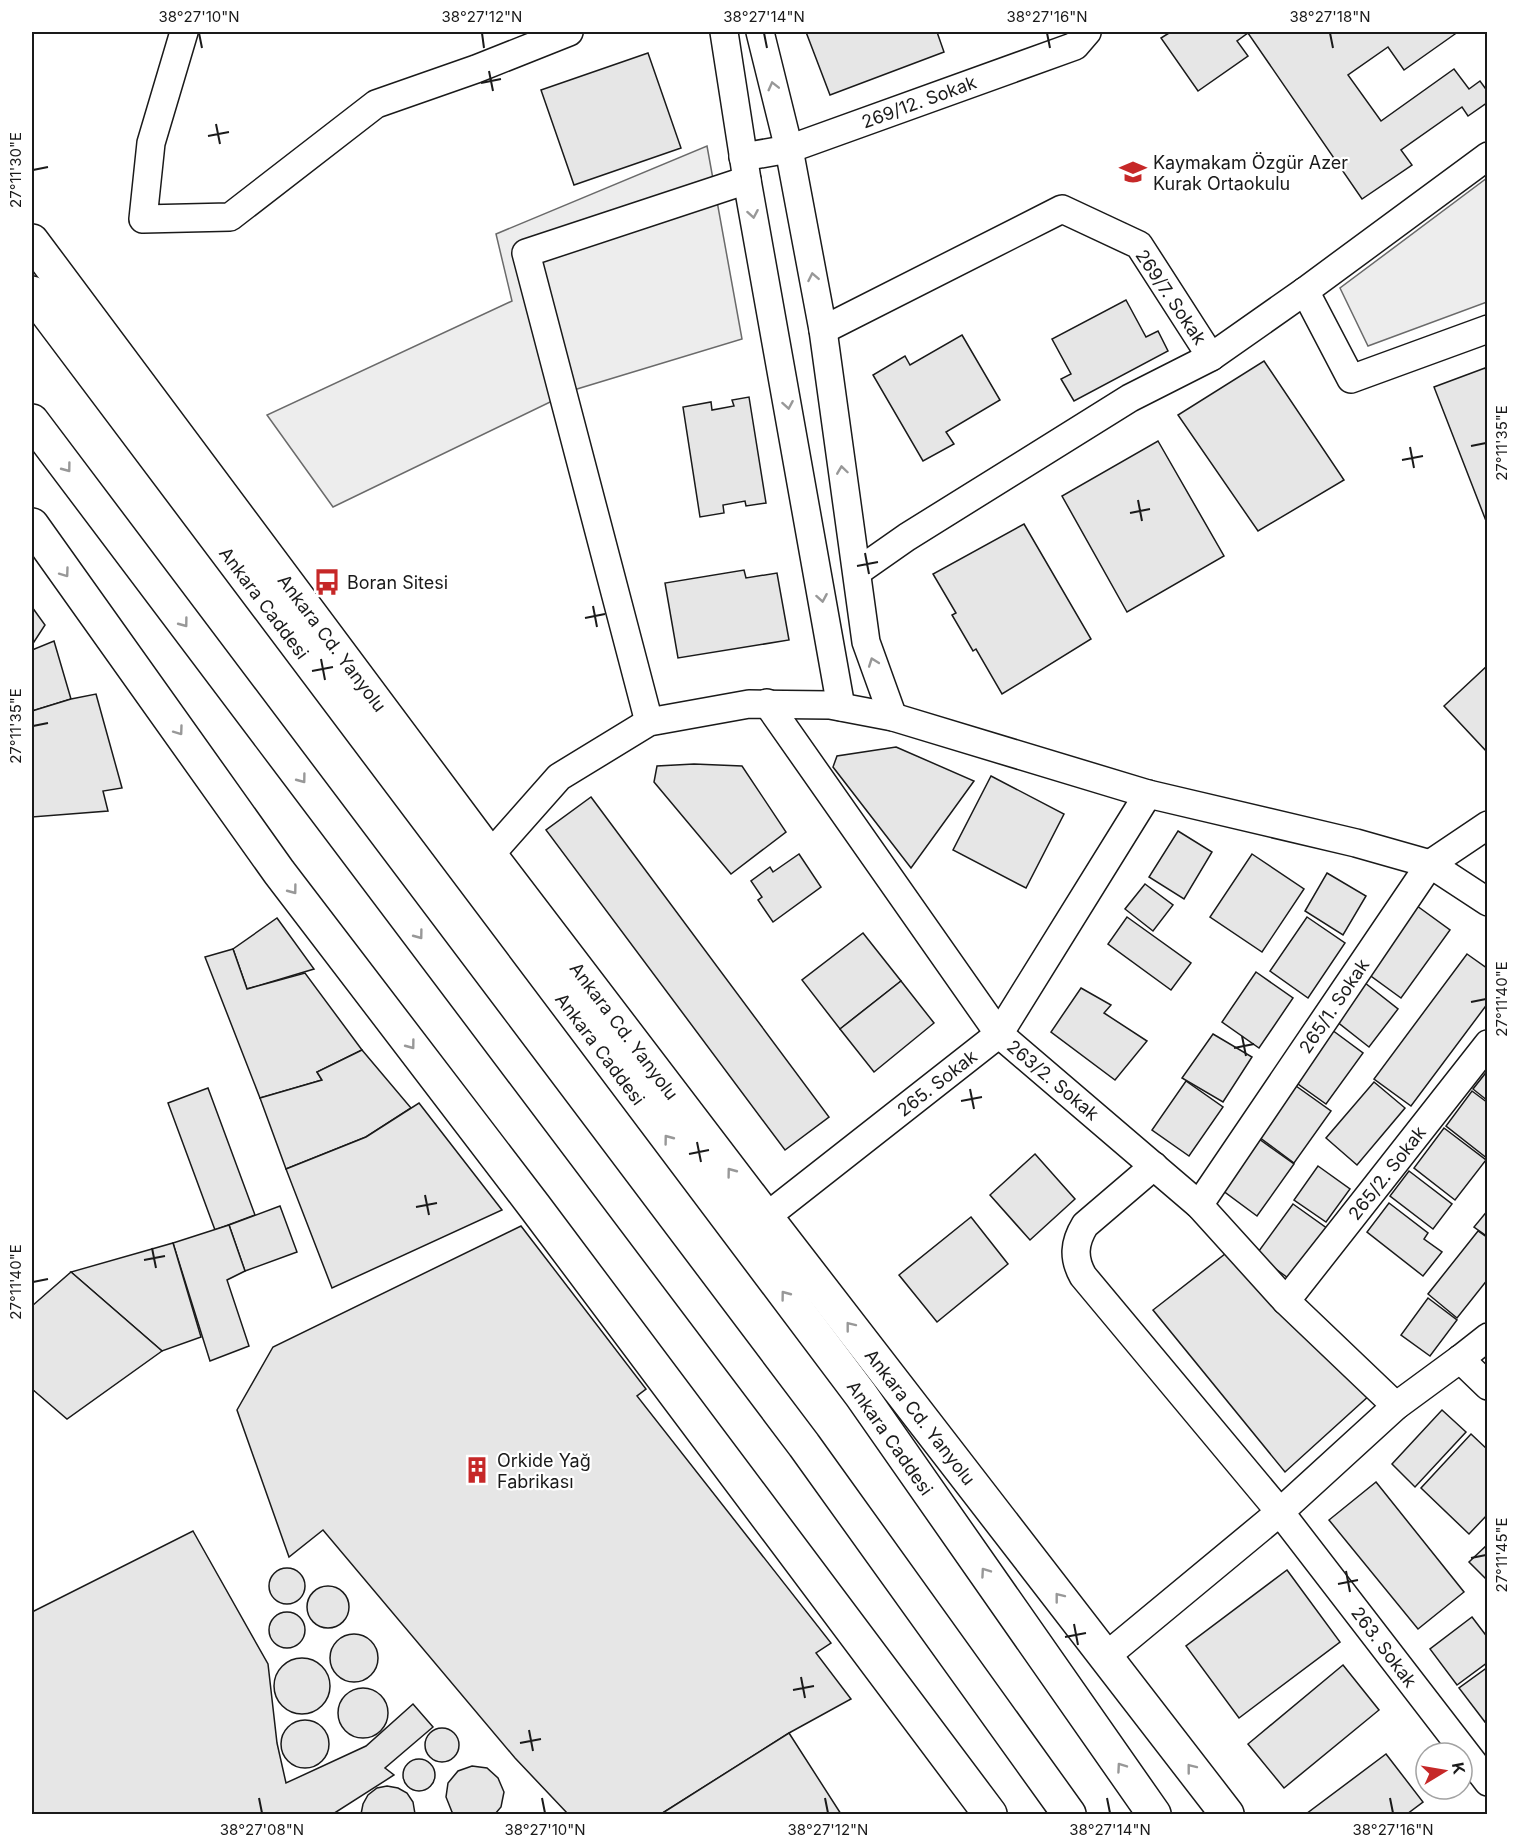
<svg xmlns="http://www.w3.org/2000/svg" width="1519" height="1846" font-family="Inter,sans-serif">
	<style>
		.built { fill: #ededed; stroke: #6a6a6a; stroke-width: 1.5 }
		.building { fill: #e6e6e6; stroke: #1a1a1a; stroke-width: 1.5 }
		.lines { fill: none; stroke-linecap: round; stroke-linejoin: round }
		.street-casing { stroke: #1a1a1a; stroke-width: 30 }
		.primary-casing { stroke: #1a1a1a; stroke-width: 36 }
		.highway-casing { stroke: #1a1a1a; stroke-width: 36 }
		.street { stroke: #fff; stroke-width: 27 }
		.primary { stroke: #fff; stroke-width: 33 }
		.highway { stroke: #fff; stroke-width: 33 }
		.oneway { stroke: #989898 }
		.ticks { fill: none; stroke: #1a1a1a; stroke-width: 2 }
		.labels { text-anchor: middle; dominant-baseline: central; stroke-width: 4.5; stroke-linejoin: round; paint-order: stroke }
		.street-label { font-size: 18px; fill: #1a1a1a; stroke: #fff }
		.poi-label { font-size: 18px; fill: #1a1a1a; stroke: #fff; text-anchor: start }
		.neatline { fill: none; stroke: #1a1a1a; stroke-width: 2 }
		.ticks-label { font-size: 15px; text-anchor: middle; fill: #1a1a1a }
	</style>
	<rect width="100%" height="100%" fill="#fff"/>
	<g class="built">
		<polygon points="707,146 742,339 577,389 333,507 267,415 512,301 496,234"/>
		<polygon points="1487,178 1487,302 1368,346 1340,288"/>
	</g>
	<g class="building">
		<polygon points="806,32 937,32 944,52 830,95"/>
		<polygon points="1168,32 1453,32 1455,34 1404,70 1388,47 1348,75 1381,121 1454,69 1469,89 1480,81 1488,92 1488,102 1468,116 1462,107 1401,150 1412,165 1362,199 1248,33 1237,41 1248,56 1198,91 1161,38 1169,33"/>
		<polygon points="648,53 681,148 574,185 541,90"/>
		<polygon points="1126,300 1146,337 1158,331 1168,351 1074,401 1061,379 1071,374 1052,339"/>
		<polygon points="962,335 1000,400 946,432 954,444 923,461 873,375 905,356 910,365"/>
		<polygon points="1264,361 1344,480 1258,531 1178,415"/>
		<polygon points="1485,368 1488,375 1488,526 1434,387"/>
		<polygon points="749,397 766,503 746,506 745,501 723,505 724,513 700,517 683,407 711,402 712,410 734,406 732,400"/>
		<polygon points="1158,441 1224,556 1127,612 1062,496"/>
		<polygon points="1024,524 1091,639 1002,694 976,649 973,651 952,615 956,613 933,574"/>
		<polygon points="744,570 746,578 777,573 789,640 678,658 665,583"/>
		<polygon points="32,607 45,625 32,645"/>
		<polygon points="54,641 71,699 32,711 32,650"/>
		<polygon points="1488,665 1488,753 1444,706"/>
		<polygon points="96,694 122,788 103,791 108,811 32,817 32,711 71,699"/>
		<polygon points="896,747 974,781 911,868 833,767 837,756"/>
		<polygon points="694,764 742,766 786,832 731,874 654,782 657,766"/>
		<polygon points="991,776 1064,814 1026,888 953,850"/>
		<polygon points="591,797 829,1117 785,1150 546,830"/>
		<polygon points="1178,831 1212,852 1184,899 1149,877"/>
		<polygon points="799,854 821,887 773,922 758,900 762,897 751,881 770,867 773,872"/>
		<polygon points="1252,854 1304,889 1262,952 1210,917"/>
		<polygon points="1327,873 1366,896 1343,935 1305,911"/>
		<polygon points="1145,884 1173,905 1153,931 1125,909"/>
		<polygon points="1413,903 1450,930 1401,998 1364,971"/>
		<polygon points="1127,917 1191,963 1171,990 1108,944"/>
		<polygon points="1307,917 1345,943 1308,998 1270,971"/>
		<polygon points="277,918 314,969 247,989 233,949"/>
		<polygon points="863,933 901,981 840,1029 802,980"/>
		<polygon points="233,949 247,989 305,973 362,1050 317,1072 322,1080 260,1098 205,957"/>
		<polygon points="1467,954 1488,969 1488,1003 1411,1106 1374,1079"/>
		<polygon points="1256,972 1293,998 1259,1048 1222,1022"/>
		<polygon points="1360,979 1398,1009 1369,1047 1331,1017"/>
		<polygon points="901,981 934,1023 874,1072 840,1029"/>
		<polygon points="1081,988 1111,1005 1104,1013 1147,1041 1115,1080 1051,1032"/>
		<polygon points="1328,1027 1363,1053 1326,1104 1291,1079"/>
		<polygon points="1213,1034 1252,1057 1223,1102 1182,1078"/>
		<polygon points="362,1050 411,1108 366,1137 286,1169 260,1098 322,1080 317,1072"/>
		<polygon points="1488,1070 1488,1101 1473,1089"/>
		<polygon points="1186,1081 1223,1107 1189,1156 1152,1130"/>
		<polygon points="1374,1082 1405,1108 1357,1165 1326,1138"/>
		<polygon points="1296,1086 1331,1111 1294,1163 1259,1137"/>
		<polygon points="208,1088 255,1215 215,1230 168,1103"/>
		<polygon points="1472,1091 1488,1103 1488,1159 1446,1126"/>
		<polygon points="419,1103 502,1210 332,1288 286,1169 366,1137"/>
		<polygon points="1444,1128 1486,1160 1455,1200 1414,1168"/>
		<polygon points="1259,1139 1294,1164 1257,1216 1222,1190"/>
		<polygon points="1035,1154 1075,1199 1030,1240 990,1195"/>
		<polygon points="1318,1166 1350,1189 1326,1222 1294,1200"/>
		<polygon points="1409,1171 1452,1204 1433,1229 1390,1196"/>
		<polygon points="1389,1203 1428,1233 1424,1239 1442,1252 1423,1276 1367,1232"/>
		<polygon points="1293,1204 1328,1229 1291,1280 1256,1255"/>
		<polygon points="280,1206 297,1252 245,1271 229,1225"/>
		<polygon points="1488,1210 1488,1237 1474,1227"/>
		<polygon points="971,1217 1008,1264 937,1322 899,1275"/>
		<polygon points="229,1225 245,1271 227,1280 249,1346 210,1361 173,1243"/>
		<polygon points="521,1226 646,1389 637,1396 831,1643 816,1653 851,1699 789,1733 661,1814 568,1814 515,1758 323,1530 289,1557 237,1410 273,1347"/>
		<polygon points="1478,1231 1488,1238 1488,1279 1457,1318 1428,1294"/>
		<polygon points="173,1243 201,1337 162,1351 71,1272"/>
		<polygon points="1225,1254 1371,1394 1285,1472 1153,1310"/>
		<polygon points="71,1272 162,1351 67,1419 32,1389 32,1306"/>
		<polygon points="1428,1298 1457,1320 1430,1356 1401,1335"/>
		<polygon points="1442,1410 1466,1432 1415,1487 1392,1464"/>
		<polygon points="1471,1434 1488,1450 1488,1514 1469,1534 1421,1488"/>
		<polygon points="1376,1482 1464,1592 1418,1629 1329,1520"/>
		<polygon points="193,1531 268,1664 277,1743 286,1783 366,1746 413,1704 433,1727 385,1768 394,1775 333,1814 33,1814 32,1612"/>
		<polygon points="1488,1544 1488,1581 1469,1562"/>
		<circle cx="287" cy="1586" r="18"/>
		<polygon points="1287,1570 1340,1642 1239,1718 1186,1646"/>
		<circle cx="328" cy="1607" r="21"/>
		<circle cx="287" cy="1630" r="18"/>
		<polygon points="1472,1617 1488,1638 1488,1662 1457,1685 1430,1649"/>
		<circle cx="354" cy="1658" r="24"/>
		<circle cx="302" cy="1686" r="28"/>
		<polygon points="1343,1665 1379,1710 1284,1788 1248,1744"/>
		<polygon points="1488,1667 1488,1721 1485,1722 1459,1688"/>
		<circle cx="363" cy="1713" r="25"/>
		<circle cx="305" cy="1744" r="24"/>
		<circle cx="442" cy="1745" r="17"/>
		<polygon points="789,1733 841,1814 661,1814"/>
		<polygon points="1386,1754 1423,1802 1407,1814 1306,1814"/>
		<circle cx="419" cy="1775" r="16"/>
		<polygon points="472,1766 487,1768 498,1778 504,1792 501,1807 495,1814 455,1814 452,1812 446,1797 448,1783 458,1771"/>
		<polygon points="387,1786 398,1788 407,1793 413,1802 415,1814 361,1814 363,1804 368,1795 377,1788"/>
	</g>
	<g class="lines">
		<defs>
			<g id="street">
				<polyline points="184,32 151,143 143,219 230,217 376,104 476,69 569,32"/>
				<polyline points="724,32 747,180 841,707"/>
				<polyline points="760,32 789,149 823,330 866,642 893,717"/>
				<polyline points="743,157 789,149 1075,46 1087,32"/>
				<polyline points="1305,291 1351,379 1488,329"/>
				<polyline points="823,330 1062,209 1139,245 1211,357 1305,291 1488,156"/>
				<polyline points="857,572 907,537 1130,398 1211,357"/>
				<polyline points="767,703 999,1034 1199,1205 1286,1301 1396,1406"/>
				<polyline points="649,722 526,253 747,180"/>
				<polyline points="490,855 559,777 649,722 749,704 830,705 893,717 1148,794 1356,843 1430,864 1488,902"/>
				<path d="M1154,1166L1085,1225C1074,1243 1073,1258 1083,1276L1280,1512L1488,1782"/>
				<polyline points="1199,1205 1430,864 1488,825"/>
				<polyline points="766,1217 999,1034 1148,794"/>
				<polyline points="1286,1301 1488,1044"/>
				<polyline points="1460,1359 1488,1386"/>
				<polyline points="1105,1657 1280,1512 1396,1406 1460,1359 1488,1337"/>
			</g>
			<g id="primary">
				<polyline points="32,241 490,855 766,1217 1227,1814"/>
				<polyline points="32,525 279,872 535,1207 990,1814"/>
			</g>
			<g id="highway">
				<polyline points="32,293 861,1395 1154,1814"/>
				<polyline points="32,421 804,1445 1069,1814"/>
			</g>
		</defs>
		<use href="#street" class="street-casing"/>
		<use href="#primary" class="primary-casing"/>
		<use href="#highway" class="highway-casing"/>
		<use href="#street" class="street"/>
		<use href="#primary" class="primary"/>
		<use href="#highway" class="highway"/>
	</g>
	<defs><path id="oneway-chevron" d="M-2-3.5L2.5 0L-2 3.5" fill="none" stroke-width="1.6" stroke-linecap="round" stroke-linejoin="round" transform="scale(1.5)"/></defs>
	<g class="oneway">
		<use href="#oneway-chevron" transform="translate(773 86) rotate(-104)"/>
		<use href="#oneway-chevron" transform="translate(753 214) rotate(80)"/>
		<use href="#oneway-chevron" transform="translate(813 277) rotate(-101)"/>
		<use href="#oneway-chevron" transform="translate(788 405) rotate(80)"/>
		<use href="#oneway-chevron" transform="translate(67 468) rotate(53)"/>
		<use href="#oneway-chevron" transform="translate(842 470) rotate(-98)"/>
		<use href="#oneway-chevron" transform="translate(65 573) rotate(54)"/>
		<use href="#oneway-chevron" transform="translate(822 598) rotate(80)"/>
		<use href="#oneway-chevron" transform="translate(184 623) rotate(53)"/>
		<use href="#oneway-chevron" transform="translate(873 662) rotate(-110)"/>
		<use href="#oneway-chevron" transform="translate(179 731) rotate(54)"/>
		<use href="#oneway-chevron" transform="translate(302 779) rotate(53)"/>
		<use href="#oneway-chevron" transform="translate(293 890) rotate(53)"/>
		<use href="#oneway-chevron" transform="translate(419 935) rotate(53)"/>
		<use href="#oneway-chevron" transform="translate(411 1045) rotate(53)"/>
		<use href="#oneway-chevron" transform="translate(668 1139) rotate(-127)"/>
		<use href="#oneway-chevron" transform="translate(731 1172) rotate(-127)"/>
		<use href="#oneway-chevron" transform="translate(785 1295) rotate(-127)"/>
		<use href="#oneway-chevron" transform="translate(850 1326) rotate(-128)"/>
		<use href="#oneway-chevron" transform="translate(985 1572) rotate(-125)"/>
		<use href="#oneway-chevron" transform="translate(1059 1597) rotate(-128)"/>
		<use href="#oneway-chevron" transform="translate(1121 1767) rotate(-125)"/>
		<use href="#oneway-chevron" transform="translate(1191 1768) rotate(-128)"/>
	</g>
	<path class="ticks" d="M199,33L202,48M482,33L484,48M764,33L767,48M1047,33L1050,48M1330,33L1333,48M489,71L493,91M481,83L501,79M216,124L220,144M208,136L229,132M33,170L48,167M1471,446L1486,443M1410,447L1414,468M1402,460L1423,456M1138,500L1142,521M1130,513L1150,509M865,553L869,574M857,566L878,562M593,606L597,627M585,618L605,614M321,659L325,680M312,671L333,667M33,726L48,723M1471,1002L1486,999M1242,1036L1246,1056M1234,1048L1254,1044M970,1089L974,1109M961,1101L982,1097M697,1142L701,1162M689,1154L709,1150M425,1195L429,1215M416,1207L437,1203M152,1248L156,1268M144,1260L165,1256M33,1282L48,1279M1471,1558L1486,1555M1346,1571L1350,1592M1338,1584L1358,1580M1074,1624L1078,1645M1065,1637L1086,1633M801,1677L805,1698M793,1690L814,1686M529,1730L533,1751M520,1743L541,1739M259,1798L262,1813M542,1798L545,1813M825,1798L828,1813M1107,1798L1110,1813M1390,1798L1393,1813"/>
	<defs>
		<symbol id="school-bare" viewBox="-9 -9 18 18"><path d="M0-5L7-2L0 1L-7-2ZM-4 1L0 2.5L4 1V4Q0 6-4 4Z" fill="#c62828" stroke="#fff" stroke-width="2.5" paint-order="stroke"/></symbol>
		<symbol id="bus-bare" viewBox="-9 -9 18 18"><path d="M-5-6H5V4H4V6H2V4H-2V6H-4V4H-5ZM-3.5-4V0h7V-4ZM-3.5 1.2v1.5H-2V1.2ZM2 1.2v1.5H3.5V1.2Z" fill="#c62828" stroke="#fff" stroke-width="2.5" paint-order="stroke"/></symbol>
		<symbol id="building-bare" viewBox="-9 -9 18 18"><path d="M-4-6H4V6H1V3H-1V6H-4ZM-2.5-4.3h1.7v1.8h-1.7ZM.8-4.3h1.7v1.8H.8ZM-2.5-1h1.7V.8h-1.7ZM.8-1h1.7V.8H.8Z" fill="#c62828" stroke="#fff" stroke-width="2.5" paint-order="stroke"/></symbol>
	</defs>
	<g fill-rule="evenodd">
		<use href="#school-bare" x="1114" y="153" width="38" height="38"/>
		<use href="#bus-bare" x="308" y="563" width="38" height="38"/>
		<use href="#building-bare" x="458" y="1451" width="38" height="38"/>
	</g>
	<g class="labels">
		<g class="street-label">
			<text transform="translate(919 102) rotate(-20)">269/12. Sokak</text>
			<text transform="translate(1171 297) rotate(56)">269/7. Sokak</text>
			<text transform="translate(264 603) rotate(53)">Ankara Caddesi</text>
			<text transform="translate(332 643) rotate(53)">Ankara Cd. Yanyolu</text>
			<text transform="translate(1334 1006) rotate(-56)">265/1. Sokak</text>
			<text transform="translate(624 1031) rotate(53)">Ankara Cd. Yanyolu</text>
			<text transform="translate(600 1049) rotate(53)">Ankara Caddesi</text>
			<text transform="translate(1053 1080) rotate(40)">263/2. Sokak</text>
			<text transform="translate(937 1083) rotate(-38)">265. Sokak</text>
			<text transform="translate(1387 1173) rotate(-52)">265/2. Sokak</text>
			<text transform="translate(920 1417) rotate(52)">Ankara Cd. Yanyolu</text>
			<text transform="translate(890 1438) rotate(55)">Ankara Caddesi</text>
			<text transform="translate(1384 1647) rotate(53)">263. Sokak</text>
		</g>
		<g class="poi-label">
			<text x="1153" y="162">Kaymakam Özgür Azer<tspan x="1153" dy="21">Kurak Ortaokulu</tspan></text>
			<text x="347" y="582">Boran Sitesi</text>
			<text x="497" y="1460">Orkide Yağ<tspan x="497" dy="21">Fabrikası</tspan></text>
		</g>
	</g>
	<rect width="1519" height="1846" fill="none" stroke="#ffffff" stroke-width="66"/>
	<g transform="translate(1444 1771) rotate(79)"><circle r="28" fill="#ffffff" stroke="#a3a3a3" stroke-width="1.5"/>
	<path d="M0-4.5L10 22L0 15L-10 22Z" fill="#c62828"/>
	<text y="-9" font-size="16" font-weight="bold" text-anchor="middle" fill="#1a1a1a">K</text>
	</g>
	<rect x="33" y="33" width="1453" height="1780" class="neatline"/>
	<g class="ticks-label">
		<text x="199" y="22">38°27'10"N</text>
		<text x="482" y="22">38°27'12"N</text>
		<text x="764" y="22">38°27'14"N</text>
		<text x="1047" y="22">38°27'16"N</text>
		<text x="1330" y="22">38°27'18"N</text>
		<text transform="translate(16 170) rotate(-90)" y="5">27°11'30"E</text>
		<text transform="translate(1502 443) rotate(-90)" y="5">27°11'35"E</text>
		<text transform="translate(16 726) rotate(-90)" y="5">27°11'35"E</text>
		<text transform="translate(1502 999) rotate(-90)" y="5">27°11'40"E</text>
		<text transform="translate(16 1282) rotate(-90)" y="5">27°11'40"E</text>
		<text transform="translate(1502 1555) rotate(-90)" y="5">27°11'45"E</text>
		<text x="262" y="1835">38°27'08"N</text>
		<text x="545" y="1835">38°27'10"N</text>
		<text x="828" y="1835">38°27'12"N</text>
		<text x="1110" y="1835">38°27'14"N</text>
		<text x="1393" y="1835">38°27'16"N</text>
	</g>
</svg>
